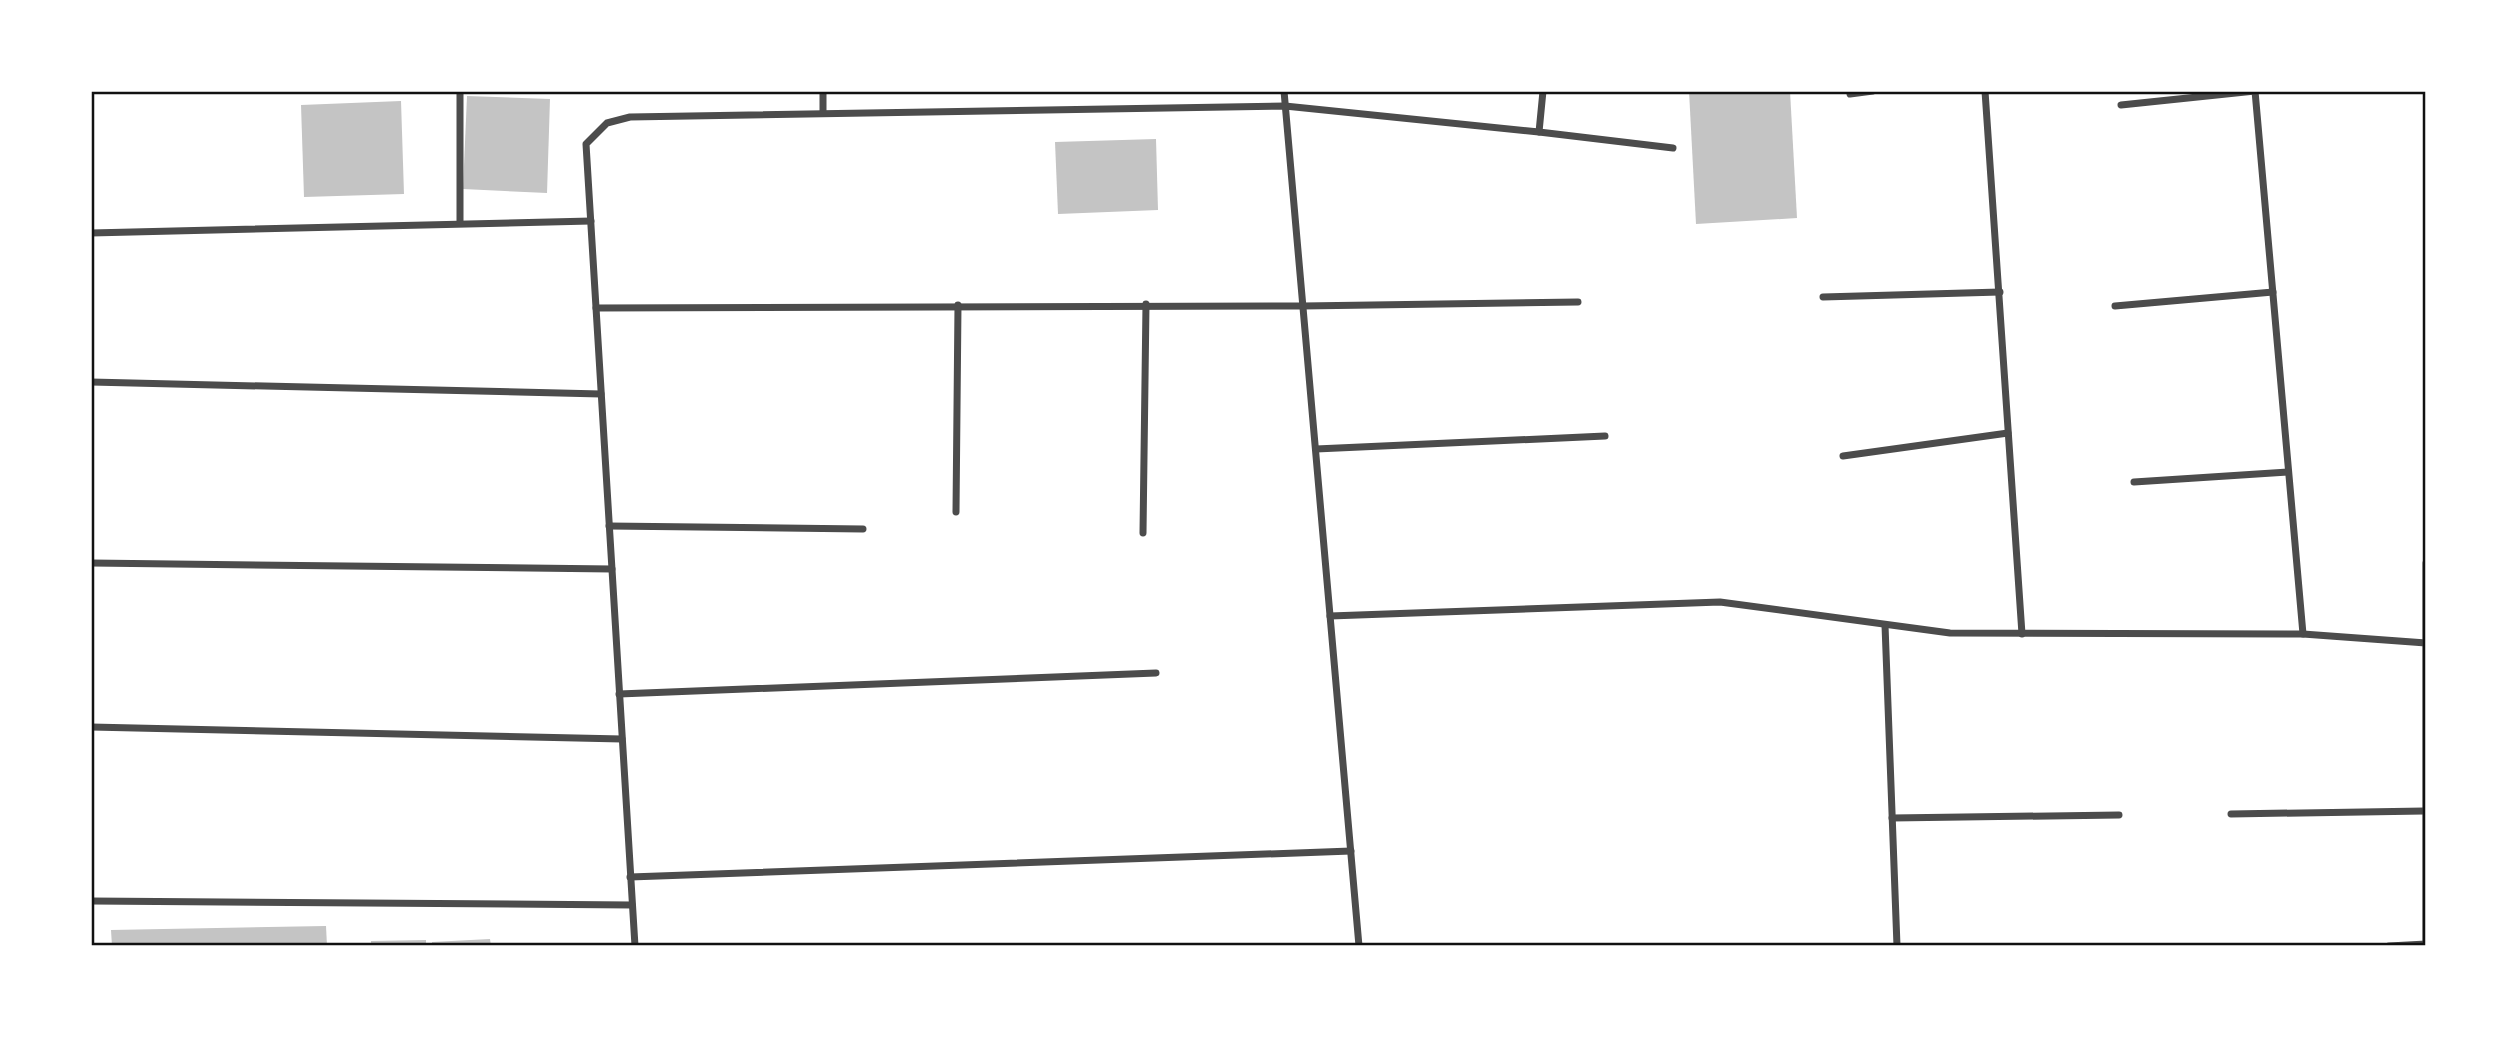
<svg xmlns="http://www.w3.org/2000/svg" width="2517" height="1037" font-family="Ubuntu,sans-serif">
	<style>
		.building { fill: #c4c4c4 }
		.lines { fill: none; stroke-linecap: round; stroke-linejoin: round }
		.minor { stroke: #4c4c4c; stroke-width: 7 }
		.neatline { fill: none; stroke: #111; stroke-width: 2.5 }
	</style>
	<rect width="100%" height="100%" fill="#fff"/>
	<g class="building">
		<polygon points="1689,91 1790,91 1797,218 1696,224"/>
		<polygon points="467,96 550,99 547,193 463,189"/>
		<polygon points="401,101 404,194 304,197 301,105"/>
		<polygon points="1156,139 1158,210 1058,214 1055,142"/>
		<polygon points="326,926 327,946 112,946 111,930"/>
		<polygon points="490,939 491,946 432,946 432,942"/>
		<polygon points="426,940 426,946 371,946 371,941"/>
	</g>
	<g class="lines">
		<g class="minor">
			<polyline points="460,91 460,223"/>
			<polyline points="1284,91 1359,946"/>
			<polyline points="1985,91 2022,634"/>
			<polyline points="2255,91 2303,634"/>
			<polyline points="1850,94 1873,91"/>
			<polyline points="2121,105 2255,91"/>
			<polyline points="823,112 823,91"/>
			<polyline points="1539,132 1673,148"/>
			<polyline points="91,233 591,221"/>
			<polyline points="1823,297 2000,292"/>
			<polyline points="2115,306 2273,292"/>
			<polyline points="596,308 1303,306 1578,302"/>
			<polyline points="91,382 601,394"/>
			<polyline points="1316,449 1605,436"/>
			<polyline points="1843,456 2008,433"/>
			<polyline points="2134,482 2288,472"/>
			<polyline points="956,512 958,305"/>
			<polyline points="609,526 863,529"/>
			<polyline points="1143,533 1146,304"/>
			<polyline points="91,563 612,569"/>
			<polyline points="1330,616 1720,602 1950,633 2303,634 2426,643"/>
			<polyline points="1885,625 1897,946"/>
			<polyline points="619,694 1156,673"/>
			<polyline points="91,727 622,739"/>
			<polyline points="2231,814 2424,811"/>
			<polyline points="1892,818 2119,815"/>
			<polyline points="630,877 1351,851"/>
			<polyline points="91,901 632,905"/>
			<polyline points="635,946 586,144 607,123 630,117 1285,106 1539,132 1543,91"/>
			<polyline points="2389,946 2426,944"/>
			<polyline points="2426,946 2426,563"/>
		</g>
	</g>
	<rect width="2517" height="1037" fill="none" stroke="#ffffff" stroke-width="186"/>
	<rect x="93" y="93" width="2331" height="851" class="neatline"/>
</svg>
